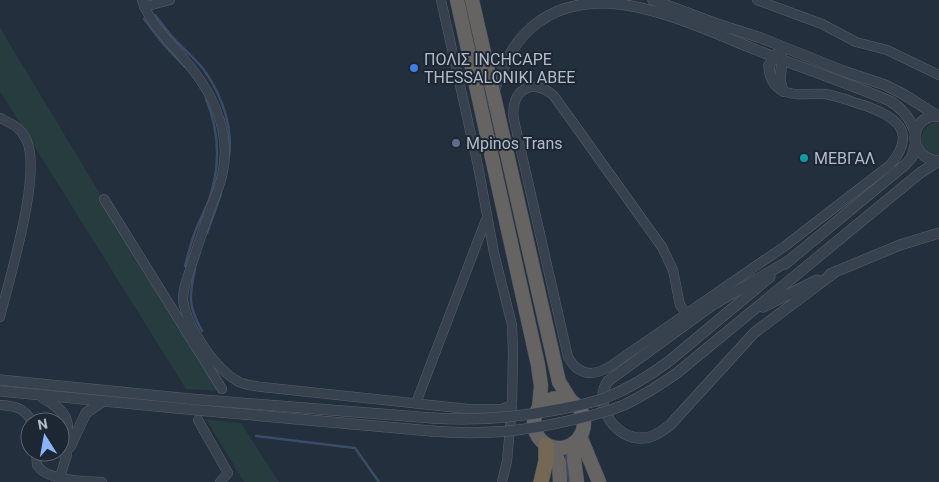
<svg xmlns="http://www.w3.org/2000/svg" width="939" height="482" font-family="Roboto,sans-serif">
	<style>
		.green { fill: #263c3f }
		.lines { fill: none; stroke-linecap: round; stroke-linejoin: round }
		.stream { stroke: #394c67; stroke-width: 2.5 }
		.minor-casing { stroke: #565f6c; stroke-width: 10 }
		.tertiary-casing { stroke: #565f6c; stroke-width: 11 }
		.trunk-casing { stroke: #434c59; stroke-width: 15 }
		.motorway-casing { stroke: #434c59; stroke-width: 16 }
		.minor { stroke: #38414e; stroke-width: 9 }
		.tertiary { stroke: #38414e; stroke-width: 10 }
		.trunk { stroke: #656462; stroke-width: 14 }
		.motorway { stroke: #746855; stroke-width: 15 }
		.tertiary-bridge-casing { stroke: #565f6c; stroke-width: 11; stroke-linecap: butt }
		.tertiary-bridge { stroke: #38414e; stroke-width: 10 }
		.shop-dot { fill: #3f7fe0; stroke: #1d2633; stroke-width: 2 }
		.service-dot { fill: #5c6f8a; stroke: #1d2633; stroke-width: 2 }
		.culture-dot { fill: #0f9aa8; stroke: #1d2633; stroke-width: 2 }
		.labels { text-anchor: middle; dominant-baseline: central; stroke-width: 4; stroke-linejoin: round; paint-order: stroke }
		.poi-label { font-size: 16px; fill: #b4bcc9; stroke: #1d2633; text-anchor: start }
	</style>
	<rect width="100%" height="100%" fill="#242f3e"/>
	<g class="green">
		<polygon points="0,28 219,391 186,389 0,91"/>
		<path d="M935,122H939V155C917,154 915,129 935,122Z"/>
		<polygon points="206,419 241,423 279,482 244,482"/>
	</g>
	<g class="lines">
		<g class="stream">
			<path d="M155,15C162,24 169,34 177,42C186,51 196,60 204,70C222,95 235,131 228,162"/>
			<polyline points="144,19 165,46 185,67"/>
			<polyline points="207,233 221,194"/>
			<path d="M185,266C188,255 191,243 195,232C199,221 205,211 209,200C221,165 220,133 206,99"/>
			<path d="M195,269C189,297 188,306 202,331"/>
			<polyline points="256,436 355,448 379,482"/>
			<polyline points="566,456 569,482"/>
		</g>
		<defs>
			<g id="minor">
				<path d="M142,0C152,29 175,46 193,70C217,101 231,138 222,176C219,189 213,201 209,212C201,236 193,261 185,285C184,289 183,295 183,300C187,327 215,369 239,382C245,385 255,386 262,387L468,409H502L512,405"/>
				<polyline points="441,0 478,166 494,253 512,325 513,352 512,405 507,461 502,482"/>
				<polyline points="757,0 822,24 856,42 887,50 939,75"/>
				<polyline points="144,7 170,0"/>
				<path d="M0,118C12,124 20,127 26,139C43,172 9,279 0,317"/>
				<polyline points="104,199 222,389"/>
				<path d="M686,313L680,305L673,270L662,247L554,96C532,76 509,91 514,120L568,357C578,375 592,377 609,367L785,246L890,165C919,131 895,116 863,105C850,101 838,96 825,94C811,93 797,97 783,91"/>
				<polyline points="416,403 487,217"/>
				<path d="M0,405C15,406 24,407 32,422"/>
				<polyline points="198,420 228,473 220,482"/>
				<path d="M36,452L37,465C46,481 85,481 102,482"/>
				<polyline points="59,481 66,457"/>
			</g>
			<g id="tertiary">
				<polyline points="653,0 717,24 761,38 846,72 885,85 903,94 938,116"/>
				<path d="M777,54L769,65C769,76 773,85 783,91"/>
				<polyline points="781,54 782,60 780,81 783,91"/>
				<path d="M493,93C504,65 514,38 540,21C558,8 582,3 604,3C654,4 714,33 759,51C803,68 847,83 890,101C903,109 910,118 915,132"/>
				<path d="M939,116C909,114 905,158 939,161"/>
				<path d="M790,260L711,306L608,381C592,404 615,440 643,438C653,438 662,431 670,425L754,333L835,272"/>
				<polyline points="785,264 906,164 912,157 915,145"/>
				<polyline points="830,274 900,245 939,233"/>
				<polyline points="763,307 817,280"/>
				<polyline points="668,362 770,277"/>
				<polyline points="677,373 920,173 939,161"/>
				<polyline points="0,380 190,399 432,418"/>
				<polyline points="0,391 197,410 431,431"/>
				<path d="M43,398C74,415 68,426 66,457"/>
				<polyline points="70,447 86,413 103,401"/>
			</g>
			<g id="trunk">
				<polyline points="457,0 538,365 541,386 539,408"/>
				<polyline points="472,0 559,382 571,401"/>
				<circle cx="559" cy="423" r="25"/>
				<polyline points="580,436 599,482"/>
				<polyline points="575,442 574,459 577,482"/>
				<polyline points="553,448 559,463 560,482"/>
			</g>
			<polyline id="motorway" points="541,482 546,461 546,445"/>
		</defs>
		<use href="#minor" class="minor-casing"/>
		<use href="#tertiary" class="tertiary-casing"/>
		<use href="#trunk" class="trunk-casing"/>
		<use href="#motorway" class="motorway-casing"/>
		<use href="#minor" class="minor"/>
		<use href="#tertiary" class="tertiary"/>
		<use href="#trunk" class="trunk"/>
		<use href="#motorway" class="motorway"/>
		<defs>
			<g id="tertiary-bridge">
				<path d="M432,418C477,421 516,418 561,409C576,406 591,403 605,398C628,389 649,376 668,362"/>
				<path d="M431,431C483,435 521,432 572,420C589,416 607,412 624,405C643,396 660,385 677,373"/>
			</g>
		</defs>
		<use href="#tertiary-bridge" class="tertiary-bridge-casing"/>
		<use href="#tertiary-bridge" class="tertiary-bridge"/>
	</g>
	<circle class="shop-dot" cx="414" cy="68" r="5"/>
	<circle class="service-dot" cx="456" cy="143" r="5"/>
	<circle class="culture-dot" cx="804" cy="158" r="5"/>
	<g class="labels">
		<g class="poi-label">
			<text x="424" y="59">ΠΟΛΙΣ INCHCAPE<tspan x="424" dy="18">THESSALONIKI ΑΒΕΕ</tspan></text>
			<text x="466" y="143">Mpinos Trans</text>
			<text x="814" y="158">ΜΕΒΓΑΛ</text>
		</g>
	</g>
	<g transform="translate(45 437) rotate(349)"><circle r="24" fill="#1d2633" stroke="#59626f"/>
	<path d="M0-4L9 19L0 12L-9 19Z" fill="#8ab4f8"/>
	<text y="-8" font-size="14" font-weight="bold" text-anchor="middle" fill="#b4bcc9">N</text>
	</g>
</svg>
